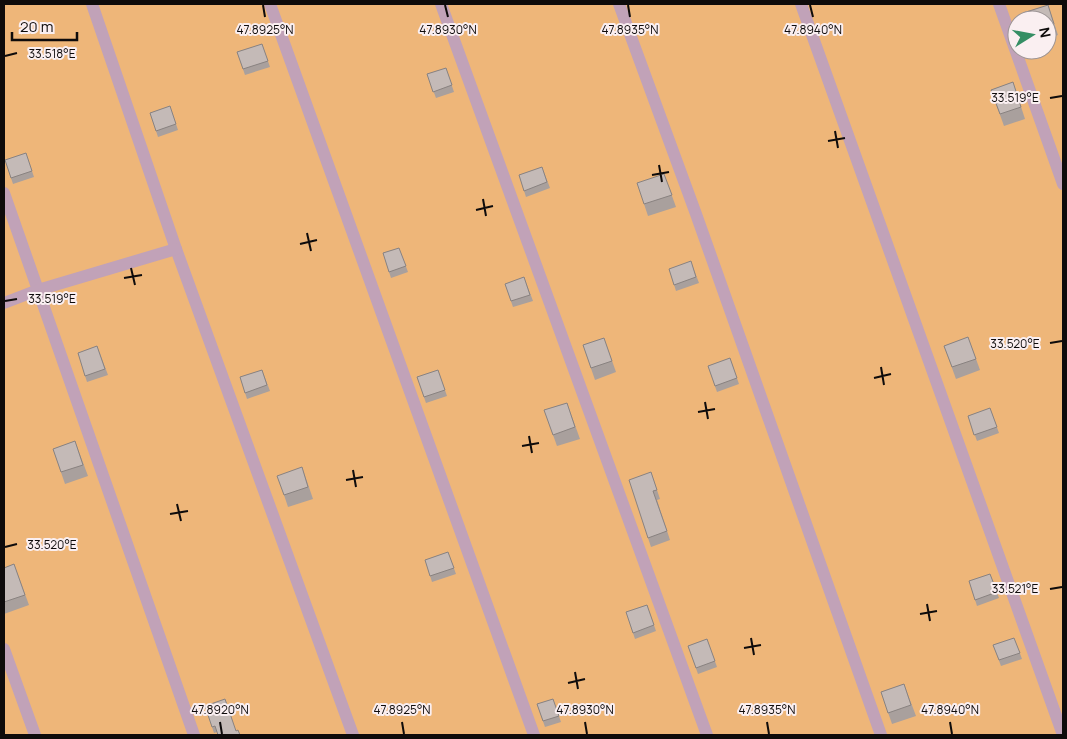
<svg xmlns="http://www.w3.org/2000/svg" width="1067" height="739" font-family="Manrope,sans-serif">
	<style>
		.green { fill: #eeb679; fill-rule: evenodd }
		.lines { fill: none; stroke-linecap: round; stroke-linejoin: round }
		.service { stroke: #c1a2b8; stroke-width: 12 }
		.wall { fill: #a9a09d }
		.building { fill: #c4bab7; stroke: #898280 }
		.ticks { fill: none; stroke: #0e0b0b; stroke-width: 2 }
		.ticks-label { font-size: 12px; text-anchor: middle; fill: #0e0b0b; stroke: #faeff1; stroke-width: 4; stroke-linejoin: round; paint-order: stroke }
	</style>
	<rect width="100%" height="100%" fill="#faeff1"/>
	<path class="green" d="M4,4H1063V735H4ZM1017,20H1047V50H1017Z"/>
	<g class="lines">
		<g class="service">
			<polyline points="92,4 176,249 353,735"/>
			<polyline points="270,4 534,735"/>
			<polyline points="441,4 707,735"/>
			<polyline points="619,4 696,214 881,735"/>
			<polyline points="801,4 1063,735"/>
			<polyline points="999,4 1063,184"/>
			<polyline points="4,193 194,735"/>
			<polyline points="4,303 38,290 176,249"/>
			<polyline points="4,649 35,735"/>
		</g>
	</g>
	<g class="wall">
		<polygon points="1048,5 1058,35 1047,39 1047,20"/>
		<polygon points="262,44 270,67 245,75 237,52"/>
		<polygon points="446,68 454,92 436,98 427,74"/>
		<polygon points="1013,82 1025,119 1004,126 991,90"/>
		<polygon points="170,106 178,130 158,137 150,113"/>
		<polygon points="26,153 34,177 13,184 5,160"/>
		<polygon points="542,167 550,188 526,197 519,175"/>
		<polygon points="664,174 676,207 648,216 644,204"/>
		<polygon points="399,248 408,272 391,278 383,253"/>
		<polygon points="691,262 699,283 676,291 669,269"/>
		<polygon points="524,277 533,301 513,307 505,284"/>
		<polygon points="968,337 980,370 956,379 944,346"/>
		<polygon points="604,338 616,372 595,380 583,345"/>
		<polygon points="97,346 108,375 87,382 78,353"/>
		<polygon points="730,358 739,384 717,392 708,366"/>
		<polygon points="262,370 270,391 247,399 240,377"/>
		<polygon points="438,370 447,396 426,403 417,377"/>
		<polygon points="567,403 580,439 557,446 544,410"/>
		<polygon points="990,408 999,433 977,441 968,416"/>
		<polygon points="75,441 88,476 65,484 53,449"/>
		<polygon points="302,467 313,499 288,507 284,495"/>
		<polygon points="651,472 660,499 657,500 670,540 651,547 648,538"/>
		<polygon points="448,552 456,574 432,582 425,560"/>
		<polygon points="14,564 29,605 4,614 4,568"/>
		<polygon points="990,574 999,598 977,606 969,581"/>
		<polygon points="647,605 656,631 635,639 626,612"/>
		<polygon points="1014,638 1022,659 1001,666 993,645"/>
		<polygon points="707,639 717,667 698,674 688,646"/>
		<polygon points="904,684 916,716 892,724 881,692"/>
		<polygon points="553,699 561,722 545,727 537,704"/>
		<polygon points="205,706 236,731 217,732 214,733"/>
	</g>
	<g class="building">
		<polygon points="1048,5 1054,24 1047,26 1047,20 1025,20 1023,13"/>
		<polygon points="262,44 268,61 243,69 237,52"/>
		<polygon points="446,68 452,85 433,92 427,74"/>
		<polygon points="1013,82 1021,107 1000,114 991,90"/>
		<polygon points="170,106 176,124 156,131 150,113"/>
		<polygon points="26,153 32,171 11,178 5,160"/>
		<polygon points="542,167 547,182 524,191 519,175"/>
		<polygon points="664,174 672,195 644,204 637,183"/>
		<polygon points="399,248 406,266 389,272 383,253"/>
		<polygon points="691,261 696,277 674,285 669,269"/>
		<polygon points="524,277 530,295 511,301 505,284"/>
		<polygon points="968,337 976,359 952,367 944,346"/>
		<polygon points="604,338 612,361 591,368 583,345"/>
		<polygon points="97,346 105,369 85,376 78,353"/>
		<polygon points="730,358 737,378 715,386 708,366"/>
		<polygon points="262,370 267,385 245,393 240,377"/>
		<polygon points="438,370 445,390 424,397 417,377"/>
		<polygon points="567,403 575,427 553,435 544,410"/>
		<polygon points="990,408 997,427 974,435 968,416"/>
		<polygon points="75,441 83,465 61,472 53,449"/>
		<polygon points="302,467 308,487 284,495 277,476"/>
		<polygon points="651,472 657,490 653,491 667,531 648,538 629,480"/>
		<polygon points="448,552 454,568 430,576 425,560"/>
		<polygon points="14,564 25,595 4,602 4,568"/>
		<polygon points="990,574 997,592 975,600 969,581"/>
		<polygon points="647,605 654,625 633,633 626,612"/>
		<polygon points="1014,638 1020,653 999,660 993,645"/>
		<polygon points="707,639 715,661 696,668 688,646"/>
		<polygon points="904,684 911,705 888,713 881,692"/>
		<polygon points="225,699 236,731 238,730 240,735 218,735 215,726 212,727 205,706"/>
		<polygon points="553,699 559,716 543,721 537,704"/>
	</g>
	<path class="ticks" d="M263,5L265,17M445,5L448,17M628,5L630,17M810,5L813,17M5,56L17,53M1050,98L1062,96M835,131L838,148M828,141L845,138M659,165L662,182M652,175L669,172M483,199L486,216M476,210L493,206M307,233L311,251M300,244L317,240M131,268L135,285M124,278L142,275M5,301L17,299M1050,343L1062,341M881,367L884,385M874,378L891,374M705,402L708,419M698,412L715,409M529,436L532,453M522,446L539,443M353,470L356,487M346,480L363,477M177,504L181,521M170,514L188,511M5,547L17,544M1050,589L1062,587M927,604L930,621M920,614L937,611M751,638L754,655M744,648L761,645M575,672L578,689M568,683L585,679M220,722L222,734M402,722L404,734M585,722L587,734M767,722L769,734M950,722L952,734"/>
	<g class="ticks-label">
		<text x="265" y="34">47.8925°N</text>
		<text x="448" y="34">47.8930°N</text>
		<text x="630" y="34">47.8935°N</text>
		<text x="813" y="34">47.8940°N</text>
		<text x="52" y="58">33.518°E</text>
		<text x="1015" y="102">33.519°E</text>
		<text x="52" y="303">33.519°E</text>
		<text x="1015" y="348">33.520°E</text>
		<text x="52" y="549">33.520°E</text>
		<text x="1015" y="593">33.521°E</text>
		<text x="220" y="714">47.8920°N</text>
		<text x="402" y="714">47.8925°N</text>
		<text x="585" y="714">47.8930°N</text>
		<text x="767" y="714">47.8935°N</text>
		<text x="950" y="714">47.8940°N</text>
	</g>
	<rect width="1067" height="739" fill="none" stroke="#0e0b0b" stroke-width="10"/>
	<g transform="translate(1032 35) rotate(79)"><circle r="24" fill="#faeff1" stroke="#9c9495"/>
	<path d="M0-4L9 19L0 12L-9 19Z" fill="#358e64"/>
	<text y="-8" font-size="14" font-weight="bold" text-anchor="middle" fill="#0e0b0b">N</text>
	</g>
	<path d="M12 32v8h65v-8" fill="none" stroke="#0e0b0b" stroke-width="2.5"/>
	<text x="20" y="32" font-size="15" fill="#0e0b0b" stroke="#faeff1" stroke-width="4" paint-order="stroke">20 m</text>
</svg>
